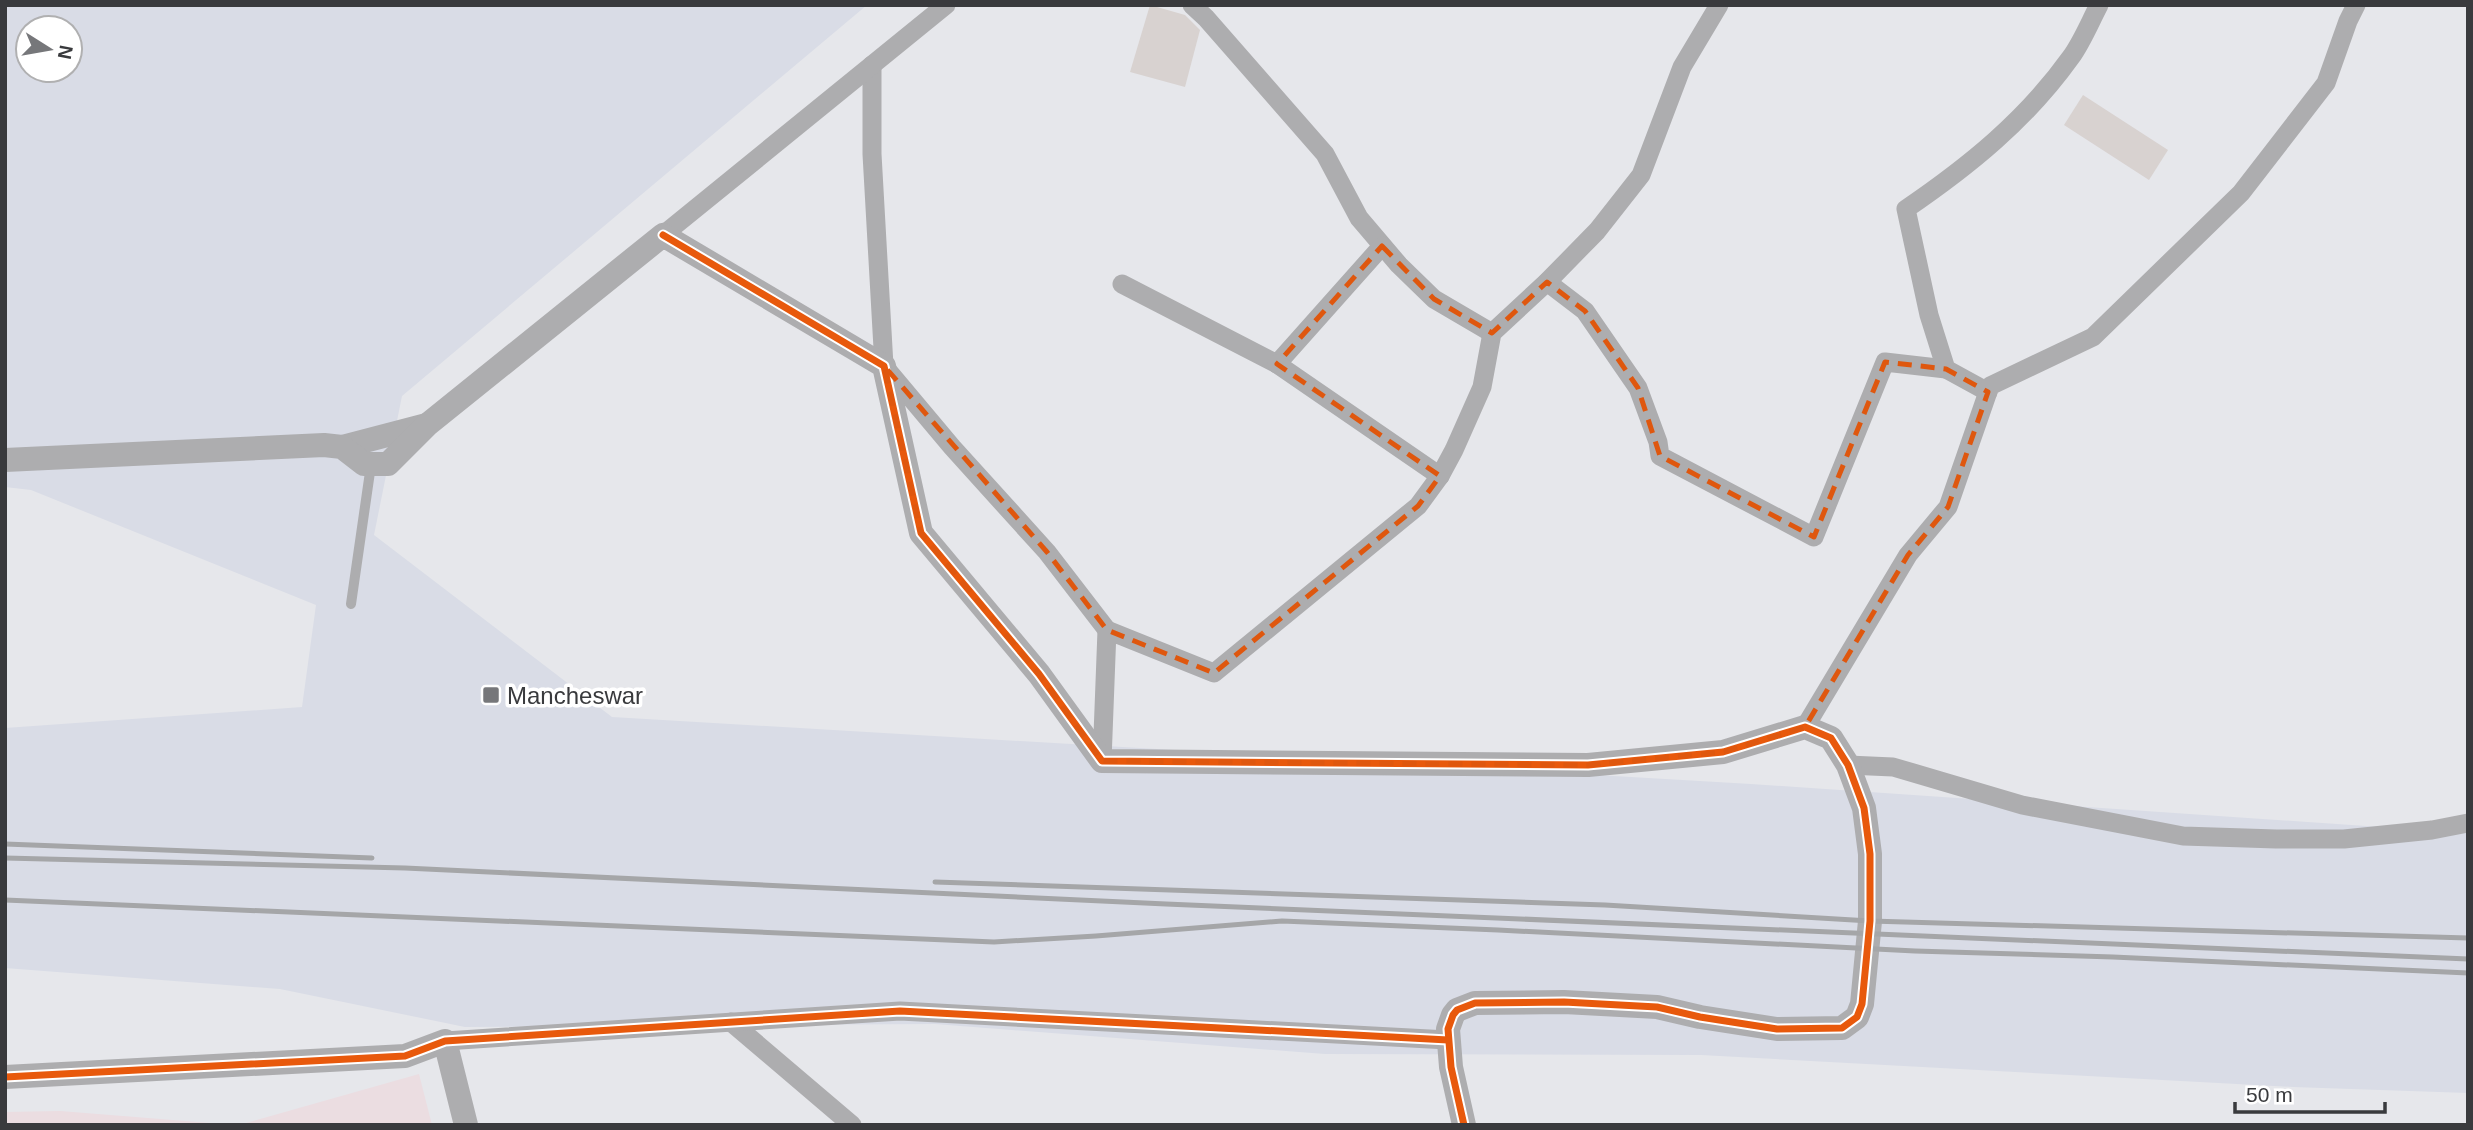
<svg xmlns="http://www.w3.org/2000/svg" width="2473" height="1130" font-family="Arial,sans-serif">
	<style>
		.built { fill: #d9dce6; fill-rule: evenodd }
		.industrial { fill: #ebdde1 }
		.building { fill: #d8d2d0 }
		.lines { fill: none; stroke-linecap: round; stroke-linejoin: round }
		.service { stroke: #adadaf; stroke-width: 10 }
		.minor { stroke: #adadaf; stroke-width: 19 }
		.tertiary { stroke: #adadaf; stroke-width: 24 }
		.rail { stroke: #a5a6a8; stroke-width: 5 }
		.cycleway-casing { stroke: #fff; stroke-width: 11 }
		.cycleway { stroke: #e8590c; stroke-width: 7 }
		.marked { fill: none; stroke: #df570e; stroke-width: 5; stroke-dasharray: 14 9; stroke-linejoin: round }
		.poi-dot { fill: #76777a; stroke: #fff; stroke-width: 2.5 }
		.labels { text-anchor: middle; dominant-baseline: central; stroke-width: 7; stroke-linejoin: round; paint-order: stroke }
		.poi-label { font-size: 24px; fill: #393a3d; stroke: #fff; text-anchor: start }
	</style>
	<rect width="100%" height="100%" fill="#e6e7eb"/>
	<path class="built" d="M5,5H867L402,396L374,535L612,717L1751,784L2468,833V1093L2293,1087L1701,1055L1325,1054L935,1024L465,1027L280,989L5,968V728L302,707L316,605L31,490L5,487ZM28,28H70V70H28Z"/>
	<g class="industrial">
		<polygon points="419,1074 432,1125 239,1125"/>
		<polygon points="60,1111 235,1125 5,1125 5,1112"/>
	</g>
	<g class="building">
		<polygon points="1150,5 1185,15 1200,30 1185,87 1130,72"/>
		<polygon points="2083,95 2168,150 2149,180 2064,125"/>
	</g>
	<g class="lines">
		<polyline class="service" points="351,604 371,465"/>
		<g class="minor">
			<polyline points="1192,5 1206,18 1325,154 1359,218 1399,265 1434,299 1492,333"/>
			<polyline points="872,65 872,154 884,366 952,447 1047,552 1107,630"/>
			<polyline points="663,235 946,5"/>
			<polyline points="1547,282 1585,311 1638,388 1658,442 1660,456 1814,537 1885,362 1946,369"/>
			<polyline points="1122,284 1277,364 1382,246"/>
			<polyline points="1277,364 1440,476"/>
			<path d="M1988,392L1946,369L1929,315L1906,209C1969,166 2026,120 2071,57C2082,42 2090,22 2099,5"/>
			<polyline points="1805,727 1908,555 1948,507 1990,386 2093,337 2241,193 2326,83 2348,21 2356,5"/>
			<polyline points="1102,761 1107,630 1214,673 1418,506 1440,476 1454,450 1482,387 1492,333 1547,282 1597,231 1641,175 1682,67 1719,5"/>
			<polyline points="1848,765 1893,767 2022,805 2183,836 2276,839 2344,839 2432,830 2468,823"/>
			<polyline points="731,1022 852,1125"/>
			<polyline points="445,1041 900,1011 1448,1040"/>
		</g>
		<g class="tertiary">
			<polyline points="342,447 426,425"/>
			<polyline points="5,460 324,445 342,447 364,464 388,464 427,425 663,235 884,366 921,533 1039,674 1102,761 1588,765 1723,752 1805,727 1831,738 1848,765 1864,808 1870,854 1870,921 1862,1004 1857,1017 1842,1028 1777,1029 1700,1017 1657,1007 1564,1002 1475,1003 1457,1010 1453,1015 1448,1029 1451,1067 1464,1125"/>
			<polyline points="5,1077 405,1056 445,1041 466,1125"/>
		</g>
		<g class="rail">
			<polyline points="5,844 372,858"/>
			<polyline points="5,858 405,868 1166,904 2468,959"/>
			<polyline points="935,882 1605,905 1870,921 2468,938"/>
			<polyline points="5,900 994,942 1096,936 1282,921 1498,930 1915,951 2113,957 2468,973"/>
		</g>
		<defs>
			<g id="cycleway">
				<polyline points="663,235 884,366 921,533 1039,674 1102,761 1588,765 1723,752 1805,727 1831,738 1848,765 1864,808 1870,854 1870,921 1862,1004 1857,1017 1842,1028 1777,1029 1700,1017 1657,1007 1564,1002 1475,1003 1457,1010 1453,1015 1448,1029 1451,1067 1464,1125"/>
				<polyline points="5,1077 405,1056 445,1041 900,1011 1448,1040"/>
			</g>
		</defs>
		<use href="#cycleway" class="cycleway-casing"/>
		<use href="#cycleway" class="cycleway"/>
	</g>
	<path class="marked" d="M1382,246L1434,299L1492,333L1547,282L1585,311L1638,388L1660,456L1814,537L1885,362L1946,369L1988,392L1948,507L1908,555L1805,727L1723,752L1588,765L1102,761L1039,674L921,533L884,366L1047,552L1107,630L1214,673L1418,506L1440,476L1277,364Z"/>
	<rect class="poi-dot" x="482" y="686" width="18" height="18" rx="3.5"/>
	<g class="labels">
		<g class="poi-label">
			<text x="507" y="695">Mancheswar</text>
		</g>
	</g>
	<rect width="2473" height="1130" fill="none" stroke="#393a3d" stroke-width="14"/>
	<g transform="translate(49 49) rotate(101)"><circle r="33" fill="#ffffff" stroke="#b0b0b1" stroke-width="2"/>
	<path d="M0-5L12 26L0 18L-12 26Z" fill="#76777a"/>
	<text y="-10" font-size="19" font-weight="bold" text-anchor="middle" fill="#393a3d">N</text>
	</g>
	<path d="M2235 1102v10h150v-10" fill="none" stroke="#393a3d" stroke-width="3.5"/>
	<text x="2246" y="1102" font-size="21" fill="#393a3d" stroke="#ffffff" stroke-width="5" paint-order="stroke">50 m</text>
</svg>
